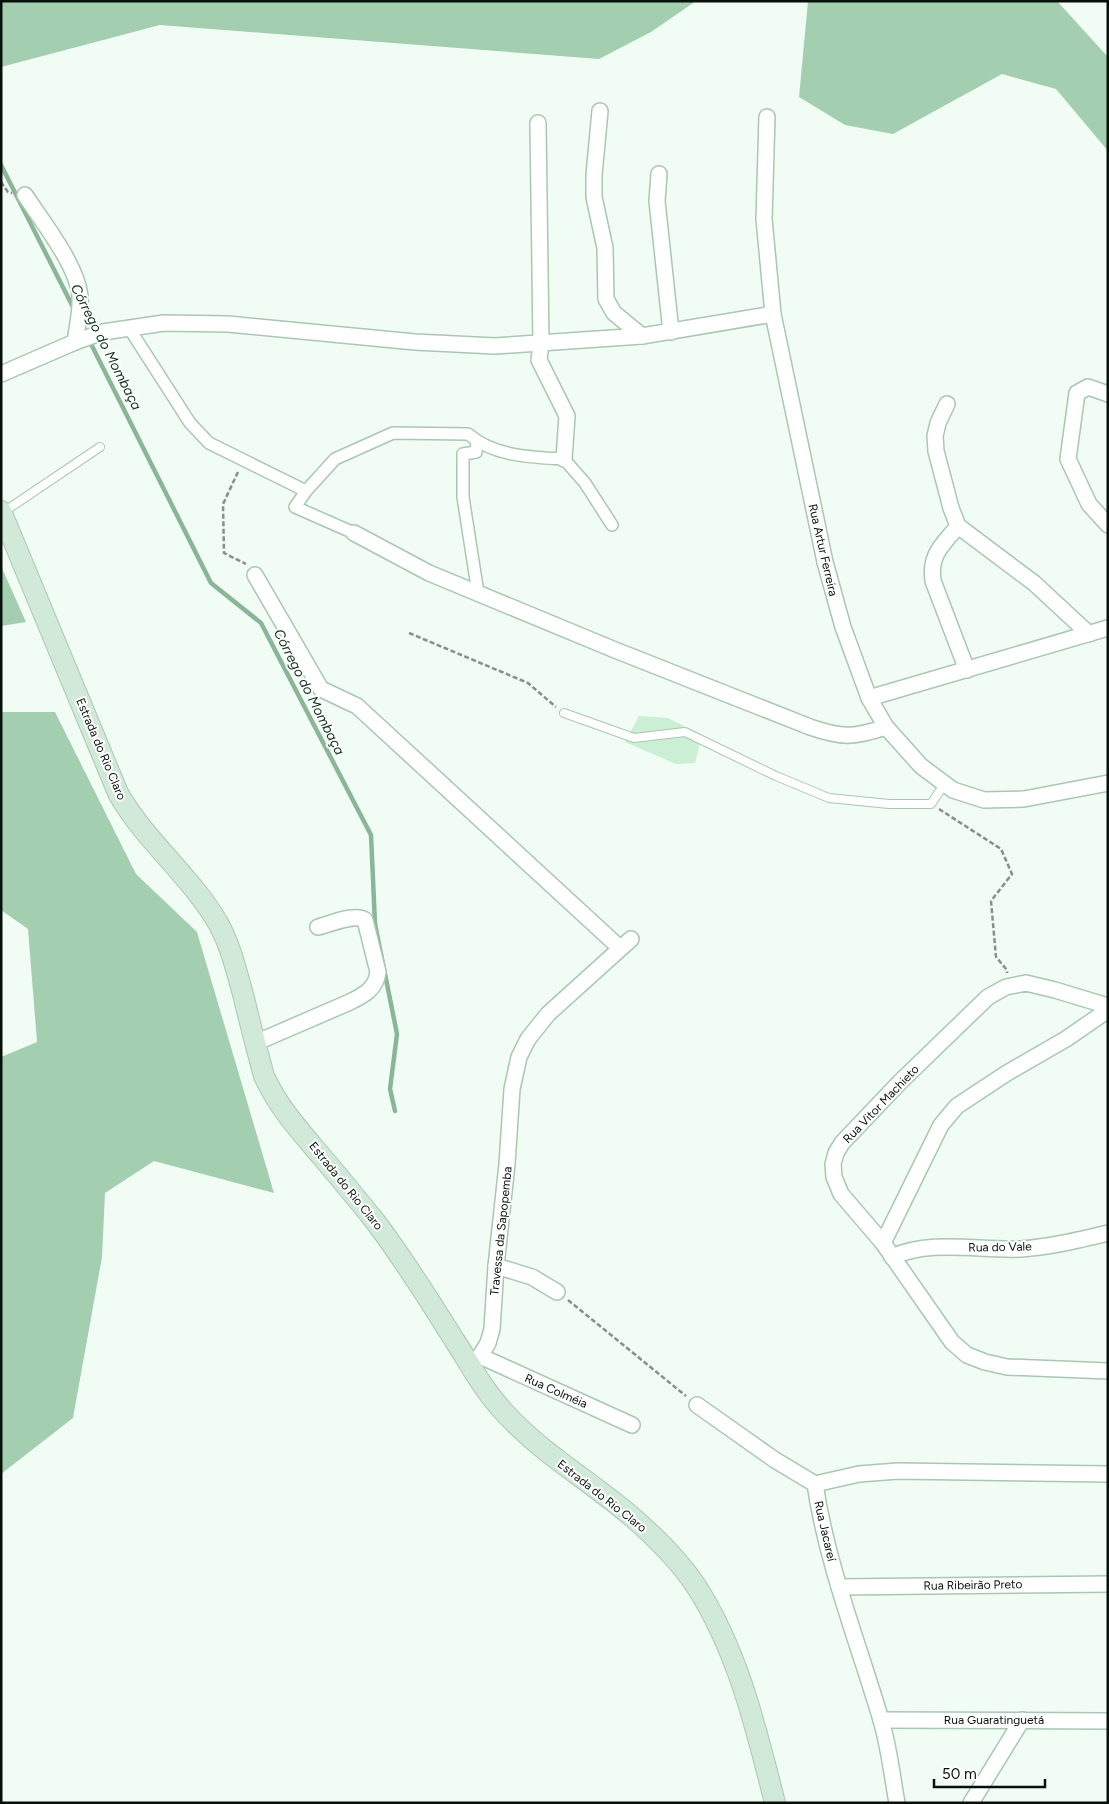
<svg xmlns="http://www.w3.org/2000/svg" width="1109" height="1804" font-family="Figtree,sans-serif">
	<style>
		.green { fill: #caefd4 }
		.forest { fill: #a3cfb0 }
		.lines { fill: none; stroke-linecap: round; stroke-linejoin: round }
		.stream { stroke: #8ab697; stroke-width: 4.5 }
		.service-casing { stroke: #a9c7b1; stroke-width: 10 }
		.pedestrian-casing { stroke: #a9c7b1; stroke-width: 14 }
		.minor-casing { stroke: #a9c7b1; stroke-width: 18 }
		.secondary-casing { stroke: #a9c7b1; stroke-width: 22 }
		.path { stroke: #859188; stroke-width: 2.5; stroke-dasharray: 5 2.5; stroke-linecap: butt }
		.service { stroke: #fff; stroke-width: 8 }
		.pedestrian { stroke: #fff; stroke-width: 11 }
		.minor { stroke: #fff; stroke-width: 15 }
		.secondary { stroke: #d1e9d9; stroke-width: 20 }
		.labels { text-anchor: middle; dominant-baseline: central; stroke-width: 4; stroke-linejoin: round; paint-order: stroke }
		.street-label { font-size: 12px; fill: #07110a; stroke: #fff }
		.water-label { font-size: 14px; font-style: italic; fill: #0d311b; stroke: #fff }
	</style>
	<rect width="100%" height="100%" fill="#f1fdf4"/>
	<polygon class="green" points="639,716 668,718 702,735 695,763 676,764 625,742"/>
	<g class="forest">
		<polygon points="1,1 696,1 651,32 599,59 160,25 1,67"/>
		<polygon points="808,1 1057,1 1108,57 1108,151 1056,89 1002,74 893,134 845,125 799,97"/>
		<polygon points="1,566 26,622 1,626"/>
		<polygon points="1,712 55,712 136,874 197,932 274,1193 154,1161 105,1193 102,1257 73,1418 1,1474 1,1057 37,1042 28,929 1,910"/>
	</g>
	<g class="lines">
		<g class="stream">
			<polyline points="1,165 75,311"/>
			<polyline points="89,340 211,583 261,623 371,835 375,924 397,1034 390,1089 395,1111"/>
		</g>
		<defs>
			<g id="service">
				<polyline points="2,513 100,447"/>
				<polyline points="564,713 634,738 685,732 776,776 829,798 889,804 931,804 945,783"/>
			</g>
			<g id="pedestrian">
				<path d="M129,328L190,423L209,443L306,491L335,459L393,433L468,434C495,457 531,457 564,459L585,483L612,525"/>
				<polyline points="477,441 476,452 463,454 463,497 478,593"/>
				<polyline points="306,491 295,507 354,533"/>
			</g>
			<g id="minor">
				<polyline points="600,111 594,175 594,197 605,248 606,299 614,313 642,336"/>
				<polyline points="767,117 764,219 773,314 825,562 843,627 869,698 886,727 921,766 953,790 984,800 1024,799 1108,783"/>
				<polyline points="538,123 541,343 539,360 567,416 564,459"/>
				<polyline points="659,174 657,201 671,332"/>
				<path d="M25,195C42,221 77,265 80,296C81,311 77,327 75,342"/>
				<polyline points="1,374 75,342 103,332 164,323 228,324 415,342 495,346 642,336 773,314"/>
				<polyline points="1108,394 1088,387 1077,393 1068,459 1089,504 1108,525"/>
				<polyline points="947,404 938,423 935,436 936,451 951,508 958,526 1034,583 1089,634"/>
				<path d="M958,526C943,545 929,554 933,581L967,670"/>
				<path d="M354,533L429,573L615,650L810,727C842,738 853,738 886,727"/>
				<polyline points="255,575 321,689 357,706 620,948"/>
				<polyline points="869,698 1108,628"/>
				<polyline points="1108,1006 1055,990 1026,983 1006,987 988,997 900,1082 842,1143 836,1153 833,1164 834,1177 841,1194 883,1243 952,1342 967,1355 985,1362 1007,1367 1108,1371"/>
				<path d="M255,1043L350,1002C364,995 376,989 378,972L365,920C355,913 330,924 318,927"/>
				<polyline points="883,1243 941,1125 957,1106 1007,1073 1066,1039 1108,1010"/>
				<path d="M892,1257C931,1239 979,1251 1021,1249C1050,1247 1079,1240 1108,1233"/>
				<polyline points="496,1266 532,1277 557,1292"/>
				<polyline points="480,1356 632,1425"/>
				<polyline points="469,1363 480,1356 488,1343 492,1329 496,1266 507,1164 512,1089 519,1057 528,1039 548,1014 631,939"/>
				<polyline points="697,1405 775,1460 815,1484"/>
				<polyline points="839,1587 1108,1584"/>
				<polyline points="881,1720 1108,1721"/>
				<path d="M897,1803C892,1775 889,1747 881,1720C858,1642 827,1565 815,1484L859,1474L898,1471L1108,1474"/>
				<polyline points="971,1803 1022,1720"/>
			</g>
			<path id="secondary" d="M1,511L118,793C145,841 191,876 218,923C231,946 237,973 244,998C250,1024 257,1050 264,1076C278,1107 300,1131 322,1157C340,1178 357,1199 374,1220C404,1259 429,1300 455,1341C471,1366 484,1391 504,1412C541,1453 589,1480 631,1516C654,1536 679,1560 696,1586C738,1651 756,1728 775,1803"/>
		</defs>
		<use href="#service" class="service-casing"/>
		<use href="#pedestrian" class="pedestrian-casing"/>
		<use href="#minor" class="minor-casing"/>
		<use href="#secondary" class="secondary-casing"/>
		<g class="path">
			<polyline points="1,182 8,192 12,193"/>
			<polyline points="238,472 223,504 224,553 246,564"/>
			<polyline points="409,633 528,683 556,707"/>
			<polyline points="939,809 1001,849 1012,874 991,901 996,957 1007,970 1007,973"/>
			<polyline points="568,1300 686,1396"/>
		</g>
		<use href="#service" class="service"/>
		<use href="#pedestrian" class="pedestrian"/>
		<use href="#minor" class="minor"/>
		<use href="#secondary" class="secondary"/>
	</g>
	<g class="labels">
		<g class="street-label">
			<text transform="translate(823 550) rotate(77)">Rua Artur Ferreira</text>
			<text transform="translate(101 749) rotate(67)">Estrada do Rio Claro</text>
			<text transform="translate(881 1104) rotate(-46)">Rua Vitor Machieto</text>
			<text transform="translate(346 1186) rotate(51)">Estrada do Rio Claro</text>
			<text transform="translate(501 1231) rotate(-84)">Travessa da Sapopemba</text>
			<text transform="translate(1000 1247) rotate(-1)">Rua do Vale</text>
			<text transform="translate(556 1391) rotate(24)">Rua Colméia</text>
			<text transform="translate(602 1496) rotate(38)">Estrada do Rio Claro</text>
			<text transform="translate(825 1531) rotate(77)">Rua Jacareí</text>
			<text transform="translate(973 1585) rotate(-1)">Rua Ribeirão Preto</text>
			<text x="994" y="1720">Rua Guaratinguetá</text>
		</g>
		<g class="water-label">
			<text transform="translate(106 347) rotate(63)">Córrego do Mombaça</text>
			<text transform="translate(309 692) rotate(63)">Córrego do Mombaça</text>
		</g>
	</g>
	<rect width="1109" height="1804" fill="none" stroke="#07110a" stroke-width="5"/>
	<path d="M934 1779v8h111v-8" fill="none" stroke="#07110a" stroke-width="2.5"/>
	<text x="942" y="1779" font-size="15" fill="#07110a" stroke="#ffffff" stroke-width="4" paint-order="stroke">50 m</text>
</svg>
